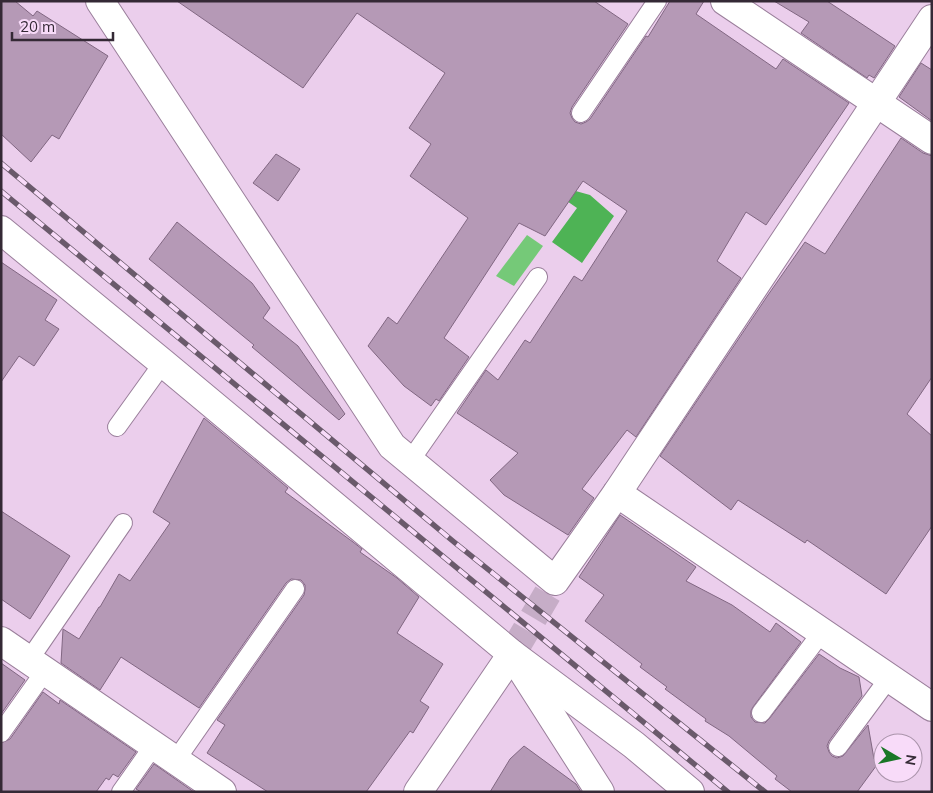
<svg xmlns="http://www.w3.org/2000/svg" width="933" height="793" font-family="Mulish,sans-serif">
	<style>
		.green { fill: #75c978 }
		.forest { fill: #4eb355 }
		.building { fill: #b599b6; stroke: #816782 }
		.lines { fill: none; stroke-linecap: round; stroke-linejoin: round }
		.street-tunnel { stroke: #c6adc7; stroke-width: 28; stroke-dasharray: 28 14; stroke-linecap: butt }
		.lane-casing { stroke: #9a7f9b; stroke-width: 20 }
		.street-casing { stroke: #9a7f9b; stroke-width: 30 }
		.lane { stroke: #fff; stroke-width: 18 }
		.street { stroke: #fff; stroke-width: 28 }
		.rail-casing { stroke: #6a5a6b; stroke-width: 5.5 }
		.rail { stroke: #f8dbf9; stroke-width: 4; stroke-dasharray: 11; stroke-linecap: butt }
	</style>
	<rect width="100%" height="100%" fill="#ebceec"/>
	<polygon class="green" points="527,235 543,246 514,286 496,276"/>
	<polygon class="forest" points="572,190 590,195 614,216 582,263 552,242 577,208 564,199"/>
	<g class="building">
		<polygon points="1,1 15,1 33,16 37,11 108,56 59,139 52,135 31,162 1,134"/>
		<polygon points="177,1 594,1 628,24 572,107 570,113 572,118 575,122 581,124 586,122 590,119 646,36 648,37 670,1 704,1 696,14 776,69 783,59 849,103 766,225 746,212 717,261 741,278 636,437 627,430 582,489 594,498 568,535 504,495 490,480 518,453 457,413 486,370 498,380 525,340 530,343 574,276 582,281 627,211 583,181 545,236 519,223 444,338 469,357 439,401 436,399 431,406 404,386 368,346 388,317 397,324 468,218 410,176 431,144 409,128 445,73 357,13 303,88"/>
		<polygon points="774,1 827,1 895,46 874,78 869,75 867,78 801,33 809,22"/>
		<polygon points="921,63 932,70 932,121 899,97"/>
		<polygon points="901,138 923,153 932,156 932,377 907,414 932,436 932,526 886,594 807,540 805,543 738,500 731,510 660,456 768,295 805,242 825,254"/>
		<polygon points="276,154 300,169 278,201 253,183"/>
		<polygon points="177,222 252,283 270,308 263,318 298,346 345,414 339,420 252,347 254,345 149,259"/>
		<polygon points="1,262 57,300 45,320 59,329 34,366 19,356 1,382"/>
		<polygon points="204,418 288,488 285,492 353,542 362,549 360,552 397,578 419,597 397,633 443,664 420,701 429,707 413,733 410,731 366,792 268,792 207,753 225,725 217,720 304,595 305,590 305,585 301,580 291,579 286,583 199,708 121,657 100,690 61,663 63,629 79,639 99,607 100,607 119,574 130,581 170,523 153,512"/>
		<polygon points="1,511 70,556 30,619 1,599"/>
		<polygon points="620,515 696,567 686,581 732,605 770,632 776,623 801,642 753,707 751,711 751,717 755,722 765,723 769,719 819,654 840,668 859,677 862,696 829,741 827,746 829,752 832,756 837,758 843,756 868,725 874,759 879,762 857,792 792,792 775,779 777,776 729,736 705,721 706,719 665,689 667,687 640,667 642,664 585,621 604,595 579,577"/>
		<polygon points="1,663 25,680 1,714"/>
		<polygon points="43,692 59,704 60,700 136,752 118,777 113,774 109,780 106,778 96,792 1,792 1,743 10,739"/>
		<polygon points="524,746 576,784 581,792 490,792 510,759"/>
		<polygon points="154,764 194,792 141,792 136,789"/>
	</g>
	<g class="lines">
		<polyline class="street-tunnel" points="512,654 555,581"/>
		<defs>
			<g id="lane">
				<polyline points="581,113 657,1"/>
				<polyline points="117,427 163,363"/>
				<polyline points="410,461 538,277"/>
				<polyline points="29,660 123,523"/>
				<polyline points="761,713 822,632"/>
				<polyline points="1,733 45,671"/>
				<polyline points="838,747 889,678"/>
				<polyline points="176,760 295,589"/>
				<polyline points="121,792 154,745"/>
			</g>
			<g id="street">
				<polyline points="100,1 392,446 555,581 617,493 932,19"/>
				<polyline points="725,1 932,140"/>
				<polyline points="1,230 163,363 512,654 634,745 690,792"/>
				<polyline points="617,493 932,707"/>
				<polyline points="1,641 222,792"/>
				<polyline points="522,670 600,792"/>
				<polyline points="418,792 512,654"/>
			</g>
		</defs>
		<use href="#lane" class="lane-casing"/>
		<use href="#street" class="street-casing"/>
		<use href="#lane" class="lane"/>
		<use href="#street" class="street"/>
		<defs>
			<g id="rail">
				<polyline points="1,163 454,542 765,792"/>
				<polyline points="1,191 728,792"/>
			</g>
		</defs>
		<use href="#rail" class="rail-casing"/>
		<use href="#rail" class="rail"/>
	</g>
	<rect width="933" height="793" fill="none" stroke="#342935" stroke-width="5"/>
	<g transform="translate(898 758) rotate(99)"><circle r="24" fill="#f8dbf9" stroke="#aa94ab"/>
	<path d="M0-4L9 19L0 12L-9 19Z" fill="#1a7727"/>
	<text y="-8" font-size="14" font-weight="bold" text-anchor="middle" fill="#342935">N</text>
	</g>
	<path d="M12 32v8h101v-8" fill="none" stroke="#342935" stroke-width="2.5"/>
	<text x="20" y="32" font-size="15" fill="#342935" stroke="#f8dbf9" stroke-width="4" paint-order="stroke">20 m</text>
</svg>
